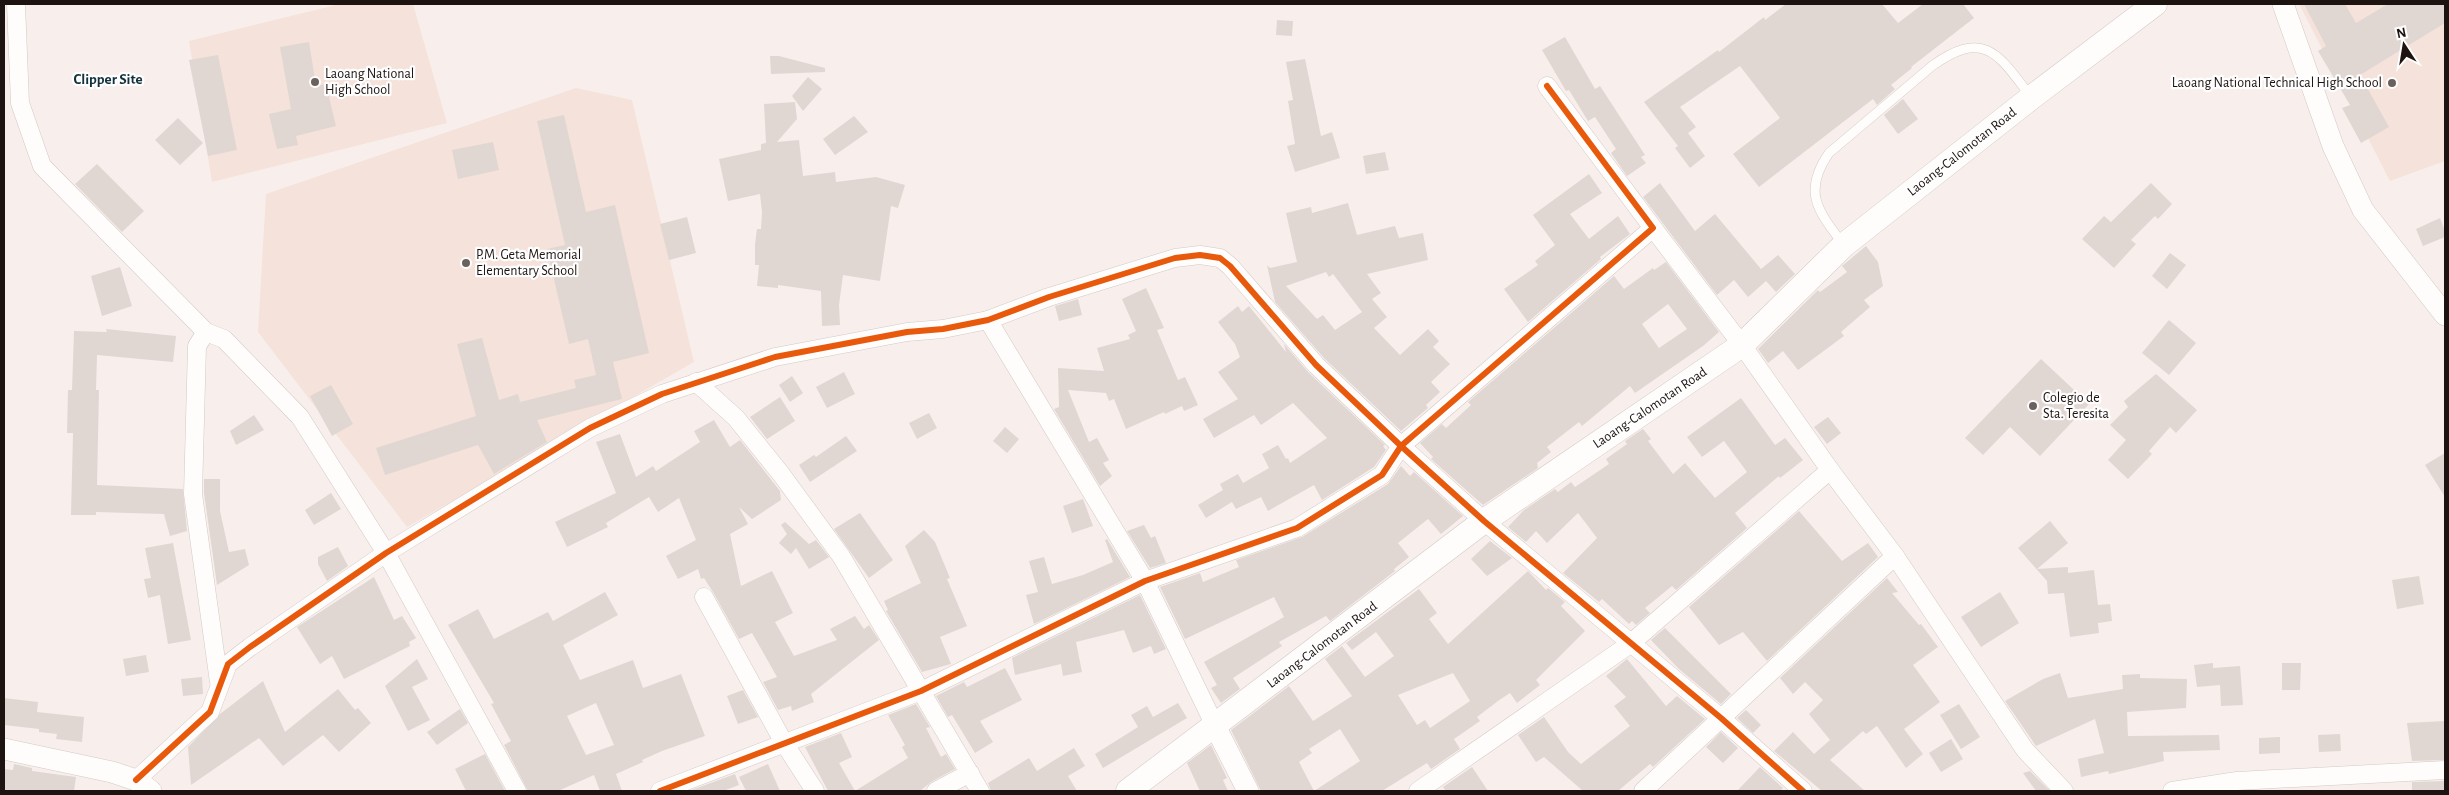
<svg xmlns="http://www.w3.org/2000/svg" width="2449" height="795" font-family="'Alegreya Sans',sans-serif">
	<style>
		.built { fill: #f5e2db }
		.building { fill: #e0d7d3; fill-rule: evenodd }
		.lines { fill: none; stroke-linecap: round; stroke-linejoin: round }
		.service-casing { stroke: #d2c9c6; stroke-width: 10 }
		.minor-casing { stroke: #d2c9c6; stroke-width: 19 }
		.tertiary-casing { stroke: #d2c9c6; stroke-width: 22 }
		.secondary-casing { stroke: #d2c9c6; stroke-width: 25 }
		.service { stroke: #fefdfc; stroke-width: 9 }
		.minor { stroke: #fefdfc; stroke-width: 18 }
		.tertiary { stroke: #fefdfc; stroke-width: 21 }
		.secondary { stroke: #fefdfc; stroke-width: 24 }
		.cycleway-casing { stroke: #fefefe; stroke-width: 9 }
		.cycleway { stroke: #e8590c; stroke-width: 6 }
		.poi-dot { fill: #6a615e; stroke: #fefefe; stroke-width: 2 }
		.labels { text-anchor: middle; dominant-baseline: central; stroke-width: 4.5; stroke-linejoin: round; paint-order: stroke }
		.poi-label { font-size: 14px; fill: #1d1411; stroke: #fefefe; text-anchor: start }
		.street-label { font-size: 14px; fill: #1d1411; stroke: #fefefe }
		.neighbourhood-label { font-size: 15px; font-weight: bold; fill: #13313b; stroke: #fefefe }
	</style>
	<rect width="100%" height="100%" fill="#f8efec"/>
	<g class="built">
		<polygon points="340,4 413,4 447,123 212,182 189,41"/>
		<polygon points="2299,4 2445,4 2445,161 2390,181"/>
		<polygon points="576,88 632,100 694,362 407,527 258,332 266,194"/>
	</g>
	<g class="building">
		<polygon points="1786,4 1882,4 1898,23 1923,4 1963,4 1974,18 1911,67 1912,68 1891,85 1895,89 1877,105 1873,99 1759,187 1733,154 1780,118 1740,66 1680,107 1696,127 1688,133 1705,156 1690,168 1675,148 1678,146 1644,102 1718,50 1719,52 1764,17 1765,20"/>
		<polygon points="2304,4 2345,4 2356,23 2388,4 2445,4 2445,23 2360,75 2389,127 2361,143 2342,108 2350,105 2318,51 2326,46"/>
		<polygon points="1277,20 1293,21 1292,36 1276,35"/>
		<polygon points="1565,37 1595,89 1600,86 1645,155 1641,157 1646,163 1627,176 1611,153 1616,149 1595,117 1588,121 1569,90 1566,91 1542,50"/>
		<polygon points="309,42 316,86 326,84 336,126 296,136 298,145 277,149 269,114 291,109 280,47"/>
		<polygon points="218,55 237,150 208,156 189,60"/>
		<polygon points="770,56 779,56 825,68 825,72 771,74"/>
		<polygon points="1305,59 1321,136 1332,132 1340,158 1295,172 1287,146 1295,144 1288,101 1293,100 1286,62"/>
		<polygon points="808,77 822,89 803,111 792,96"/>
		<polygon points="1903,99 1918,119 1898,134 1884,115"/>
		<polygon points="795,102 797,119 777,142 799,140 803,176 835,172 836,182 876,177 905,185 898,208 891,206 880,281 843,275 839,305 840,325 822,326 821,291 778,285 778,288 757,286 759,265 755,265 755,244 757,229 761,229 762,212 760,194 728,201 719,159 761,150 761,144 766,143 764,104"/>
		<polygon points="564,115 586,212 615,205 649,353 613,362 622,399 537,420 547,442 494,474 478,445 385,475 376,448 476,416 457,344 482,338 499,400 518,394 520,402 576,388 574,380 596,375 588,339 569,344 547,249 565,245 537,121"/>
		<polygon points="854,116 868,132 835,155 823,139"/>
		<polygon points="178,118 203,143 180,165 155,140"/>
		<polygon points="493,142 499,170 458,179 452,150"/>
		<polygon points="1385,152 1389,170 1366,174 1363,156"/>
		<polygon points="97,164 144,211 122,232 75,184"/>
		<polygon points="1589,174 1602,193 1570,214 1589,239 1618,216 1630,234 1600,257 1601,259 1528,322 1504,289 1538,265 1535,261 1555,245 1533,215"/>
		<polygon points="1660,183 1695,231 1715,214 1761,269 1778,255 1795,274 1776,292 1766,281 1748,297 1734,280 1717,295 1643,197"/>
		<polygon points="2151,183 2172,204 2158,219 2155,216 2131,240 2136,244 2114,268 2082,239 2104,216 2111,222"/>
		<path d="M1348,203L1357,235L1395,226L1399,238L1423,233L1428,260L1367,274L1381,293L1372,299L1387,317L1374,328L1400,355L1428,329L1439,341L1433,347L1450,364L1431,382L1440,392L1426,405L1428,408L1401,431L1324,358L1275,302L1267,265L1270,268L1297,262L1286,213L1311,207L1312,213ZM1326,272L1329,277L1333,274L1362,312L1335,330L1323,315L1317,319L1286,286Z"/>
		<polygon points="687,217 696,253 669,260 660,224"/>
		<polygon points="2440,218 2445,231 2445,237 2423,246 2416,229"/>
		<polygon points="1866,246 1878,262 1883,286 1864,300 1870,307 1841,332 1844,336 1798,370 1783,351 1768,363 1758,349 1818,290 1820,292 1847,272 1842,266"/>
		<polygon points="2170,253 2186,265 2167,289 2152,276"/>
		<path d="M1666,262L1719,332L1703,346L1635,393L1630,386L1582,426L1579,422L1547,447L1551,452L1537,463L1538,468L1483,505L1431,459L1433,457L1420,443L1442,424L1446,428L1471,405L1468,402L1614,276L1624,289L1653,268L1654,270ZM1668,304L1687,329L1659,348L1642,324Z"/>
		<polygon points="120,267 132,306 102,316 91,276"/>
		<polygon points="1146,288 1164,328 1157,330 1178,380 1185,377 1198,405 1184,411 1182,406 1165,414 1164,412 1126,429 1114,399 1109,401 1106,393 1068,390 1089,442 1097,438 1109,460 1103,463 1112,476 1100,486 1054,409 1059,407 1058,368 1104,371 1097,348 1130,339 1128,335 1136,331 1122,299"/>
		<polygon points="1078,299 1082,315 1059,321 1055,306"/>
		<polygon points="1238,306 1242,312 1249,306 1286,352 1284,344 1309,373 1385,445 1383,446 1386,450 1374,467 1322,500 1314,485 1268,511 1261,497 1236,509 1232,502 1206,518 1198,505 1223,490 1220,484 1238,474 1243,483 1269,468 1262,454 1278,445 1286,459 1288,458 1290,463 1327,438 1293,403 1261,425 1254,415 1214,438 1203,419 1238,399 1218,372 1240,357 1235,344 1218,322"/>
		<polygon points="2169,320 2196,343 2169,375 2142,353"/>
		<polygon points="106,329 176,336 173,362 97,355 96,390 99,390 97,485 183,489 187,531 170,536 164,514 96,512 96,515 71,515 73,433 67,433 68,390 72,390 74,331 107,332"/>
		<polygon points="2041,359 2089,404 2040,456 2010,427 1983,455 1965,438"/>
		<polygon points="844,372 855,394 827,408 816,387"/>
		<polygon points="2156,374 2197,410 2176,433 2170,427 2149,451 2152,454 2128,479 2108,460 2126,440 2110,425 2128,407 2124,401"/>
		<polygon points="792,376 803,393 790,402 779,385"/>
		<polygon points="331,385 353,424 332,436 310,396"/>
		<polygon points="780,397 795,421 767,439 750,417"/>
		<polygon points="1741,398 1775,445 1785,438 1803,460 1780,478 1779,476 1735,513 1747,528 1676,590 1672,586 1645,608 1650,613 1636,625 1632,621 1629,624 1602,599 1599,602 1563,573 1597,538 1578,513 1547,543 1536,531 1526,542 1508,527 1524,510 1555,489 1558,492 1571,482 1575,487 1609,464 1606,459 1627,444 1625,441 1643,429 1651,439 1648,441 1673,474 1685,463 1715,498 1747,472 1724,441 1702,457 1687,437"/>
		<polygon points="929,413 937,428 917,439 909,423"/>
		<polygon points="254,415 264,430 236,445 230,431"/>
		<polygon points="1828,417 1841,433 1827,444 1814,427"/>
		<polygon points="714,420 730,447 740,440 780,491 781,500 752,519 739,507 748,524 730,534 741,586 772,571 793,613 775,622 794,656 837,640 830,629 855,616 864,629 869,625 879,640 811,694 814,702 792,711 791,706 778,710 763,682 777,677 752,633 739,639 713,592 704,578 701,579 698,569 678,579 666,556 696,540 679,498 658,512 649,497 606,523 608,527 567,547 555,522 616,493 596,442 620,434 636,477 653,466 656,471 700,442 694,431"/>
		<polygon points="1005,427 1019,439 1007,453 993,441"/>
		<polygon points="846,436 857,451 810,482 799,465 814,455 816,457"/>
		<polygon points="2445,453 2445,497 2425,465"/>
		<polygon points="1401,466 1410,476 1414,472 1463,516 1441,534 1428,519 1398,543 1409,557 1394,569 1395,571 1330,621 1326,616 1279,642 1282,646 1233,678 1240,689 1221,703 1211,688 1217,685 1204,662 1284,617 1274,597 1185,639 1160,587 1200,573 1203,582 1239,567 1236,560 1302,537 1388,484"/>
		<polygon points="204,479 220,479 220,511 229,552 245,549 249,565 217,585 204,493"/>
		<polygon points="331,493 341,509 314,525 305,510"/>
		<polygon points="1083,499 1093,526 1072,533 1063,506"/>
		<polygon points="1799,511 1842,561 1868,543 1878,557 1767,661 1743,632 1719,645 1689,607"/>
		<polygon points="860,513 893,560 869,578 834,529"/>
		<polygon points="2050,521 2068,543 2037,569 2068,567 2068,573 2094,570 2098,605 2110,604 2112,621 2098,623 2099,633 2070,637 2064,593 2048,594 2047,581 2018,548"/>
		<polygon points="785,522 809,544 816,540 829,557 809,569 796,548 791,554 779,543 787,534 781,525"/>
		<polygon points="1144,525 1151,538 1155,536 1166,563 1150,568 1127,531"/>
		<polygon points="924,530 935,542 950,578 947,579 967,626 940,637 951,664 922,672 886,611 888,610 884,601 921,583 905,546"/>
		<polygon points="1107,539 1130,577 1034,624 1026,595 1038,592 1029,561 1044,557 1052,584 1083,575 1113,562 1105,540"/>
		<polygon points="1490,541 1512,558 1487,576 1471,559"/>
		<polygon points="173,543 191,640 168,644 160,595 148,598 144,579 151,578 145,548"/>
		<polygon points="338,547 348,566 327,581 318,564 318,557"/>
		<path d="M1528,571L1546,590L1548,588L1565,602L1561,606L1585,631L1536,680L1540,685L1517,703L1510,693L1498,701L1477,717L1480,721L1454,739L1460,749L1431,769L1427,763L1382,791H1314L1360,761L1340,729L1309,749L1312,753L1299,762L1314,791H1261L1231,730L1289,686L1313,721L1352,696L1325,659L1342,646L1365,677L1394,656L1376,632L1352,650L1346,643L1419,589L1437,613L1429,619L1448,644ZM1453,673L1470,701L1430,728L1425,720L1417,725L1398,695Z"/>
		<polygon points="2419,576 2424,604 2397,609 2392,580"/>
		<polygon points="374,577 394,620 402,616 416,638 409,642 410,646 344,679 332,656 320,664 297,627"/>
		<polygon points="1887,578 1898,592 1892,593 1919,625 1921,624 1938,647 1913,665 1940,702 1904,729 1923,754 1906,768 1877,726 1866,734 1863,731 1830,760 1865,791 1822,791 1774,751 1793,732 1814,754 1830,740 1809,714 1823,700 1805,682 1793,694 1780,678"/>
		<path d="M605,592L618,615L563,645L580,680L633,660L643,688L681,674L705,736L662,751L642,760L643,762L616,774L622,791H600L594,775L558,791H528L504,745L511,741L491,704L494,703L448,625L478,609L494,639L548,612L553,621ZM596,703L614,745L586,755L567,716Z"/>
		<polygon points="2000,592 2019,623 1981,647 1961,617"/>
		<polygon points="1140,595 1166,649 1154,654 1151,646 1133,653 1124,630 1076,642 1082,672 1063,676 1061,664 1015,675 1012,658"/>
		<polygon points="1665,628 1731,694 1721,704 1679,669 1651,640"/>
		<polygon points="146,655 149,672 126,676 123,659"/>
		<polygon points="417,659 428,679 412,687 430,720 408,731 385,686"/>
		<polygon points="1627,659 1666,706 1677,696 1705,719 1653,767 1650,764 1618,791 1583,791 1544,757 1536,762 1518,735 1544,717 1568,752 1581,764 1630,726 1614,706 1626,697 1606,676"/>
		<polygon points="2213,663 2213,668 2240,666 2243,705 2221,706 2220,685 2197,687 2194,665"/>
		<polygon points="2282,663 2301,663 2300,690 2282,690"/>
		<polygon points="1005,668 1022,700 980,721 993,742 975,753 952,715 948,717 936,696 964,682 967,687"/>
		<polygon points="2060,673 2068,698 2123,689 2122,675 2140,674 2140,678 2187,679 2186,708 2127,712 2128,736 2219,735 2220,750 2163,752 2164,761 2109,774 2108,771 2081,777 2078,759 2104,753 2095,719 2036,746 2005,701 2043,679"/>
		<polygon points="202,677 203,694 183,696 181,679"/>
		<polygon points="263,681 285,732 338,689 355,710 358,708 371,723 339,752 323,735 283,766 259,738 191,785 188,747 220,714"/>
		<polygon points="743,690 758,717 738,724 727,696"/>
		<polygon points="4,698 38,702 37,712 84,717 82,742 56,739 57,734 39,732 39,729 4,725"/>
		<polygon points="1178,703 1187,718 1103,768 1095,754 1138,727 1131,715 1147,706 1153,717"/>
		<polygon points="916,704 930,727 926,728 941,757 946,754 955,769 931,782 920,791 828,791 805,747 841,733 852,757 839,763 855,791 908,758 902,747 905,745 888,715"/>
		<polygon points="1959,704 1980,737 1961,749 1940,715"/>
		<polygon points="460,709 468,723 437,745 427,732"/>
		<polygon points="1746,710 1761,725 1753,733 1737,718"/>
		<polygon points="2445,721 2445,760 2412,761 2407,723"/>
		<polygon points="1721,732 1738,748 1723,763 1706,747"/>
		<polygon points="2340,734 2341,751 2319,752 2318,735"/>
		<polygon points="2280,737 2280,753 2259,754 2259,738"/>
		<polygon points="1951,739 1963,759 1941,772 1929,753"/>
		<polygon points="1211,745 1227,778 1223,780 1228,791 1200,791 1187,763"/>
		<polygon points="1074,748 1085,766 1068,776 1077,791 991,791 988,783 1029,758 1037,771"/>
		<polygon points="485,754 505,791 466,791 455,769"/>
		<polygon points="14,764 32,768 32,771 76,777 74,791 4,791 4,769 13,770"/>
		<polygon points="768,764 780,791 746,791 739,777"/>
		<polygon points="1472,767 1488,791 1446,791 1443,787"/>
		<polygon points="1760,767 1783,788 1780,791 1737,791"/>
		<polygon points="2030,771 2050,791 2036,791 2023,773"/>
		<polygon points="735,774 739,785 723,791 689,791"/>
		<polygon points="2445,781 2445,791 2412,791 2412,782"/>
	</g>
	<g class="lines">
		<defs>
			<path id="service" d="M1843,244C1818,211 1802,192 1829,153L1932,66C1985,28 1999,55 2031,97"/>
			<g id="minor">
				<polyline points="16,4 20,103 42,166 206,332 224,339 300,417 386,553 517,791"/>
				<polyline points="1653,228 1742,345 1830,470 1895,556 2025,750 2064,791"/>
				<polyline points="988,320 1145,581 1215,726"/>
				<polyline points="206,332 197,346 193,494 219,682"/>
				<polyline points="696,382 736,418 781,474 841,556 980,791"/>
				<polyline points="704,597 784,743 815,791"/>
				<polyline points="136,780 210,712 228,664 250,647 386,553 590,428 662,394 775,357 907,332 943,329 988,320 1049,297 1175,258 1200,255 1220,258 1230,266 1316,365 1401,446 1484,521 1721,718 1803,791"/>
				<polyline points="660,791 921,691 1145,581 1297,528 1382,475 1401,446 1653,228 1547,86"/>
				<polyline points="936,791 970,773"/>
				<polyline points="1418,791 1630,644 1830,470"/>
				<polyline points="1643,791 1895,556"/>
				<polyline points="2172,791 2237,781 2445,770"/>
			</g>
			<g id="tertiary">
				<polyline points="2283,4 2333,146 2363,210 2445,315"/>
				<polyline points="1215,726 1248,791"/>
				<polyline points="4,749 112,772 136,780 151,791"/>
			</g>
			<polyline id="secondary" points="1128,791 1484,521 1742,345 1844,245 2032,97 2155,4"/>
		</defs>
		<use href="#service" class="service-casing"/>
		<use href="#minor" class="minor-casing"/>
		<use href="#tertiary" class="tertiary-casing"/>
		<use href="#secondary" class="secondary-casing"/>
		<use href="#service" class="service"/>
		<use href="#minor" class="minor"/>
		<use href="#tertiary" class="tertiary"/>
		<use href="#secondary" class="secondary"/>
		<defs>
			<g id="cycleway">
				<polyline points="136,780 210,712 228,664 250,647 386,553 590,428 662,394 775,357 907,332 943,329 988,320 1049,297 1175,258 1200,255 1220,258 1230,266 1316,365 1401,446 1484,521 1721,718 1803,791"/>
				<polyline points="660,791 921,691 1145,581 1297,528 1382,475 1401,446 1653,228 1547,86"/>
			</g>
		</defs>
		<use href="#cycleway" class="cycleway-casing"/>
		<use href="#cycleway" class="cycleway"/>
	</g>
	<g class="poi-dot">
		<circle cx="315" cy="82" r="5"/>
		<circle cx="2392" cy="83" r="5"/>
		<circle cx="466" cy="263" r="5"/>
		<circle cx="2033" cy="406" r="5"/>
	</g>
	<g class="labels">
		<g class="poi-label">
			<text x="325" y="74">Laoang National<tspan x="325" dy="16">High School</tspan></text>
			<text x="2382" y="83" text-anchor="end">Laoang National Technical High School</text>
			<text x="476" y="255">P.M. Geta Memorial<tspan x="476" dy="16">Elementary School</tspan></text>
			<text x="2043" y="398">Colegio de<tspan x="2043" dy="16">Sta. Teresita</tspan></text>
		</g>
		<g class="street-label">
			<text transform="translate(1962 152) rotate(-38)">Laoang-Calomotan Road</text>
			<text transform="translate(1650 408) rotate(-34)">Laoang-Calomotan Road</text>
			<text transform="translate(1322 645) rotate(-37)">Laoang-Calomotan Road</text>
		</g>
		<g class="neighbourhood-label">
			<text x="108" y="79">Clipper Site</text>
		</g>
	</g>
	<rect width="2449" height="795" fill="none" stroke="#1d1411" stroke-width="10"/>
	<g transform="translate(2404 45) rotate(348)" stroke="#fefefe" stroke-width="4" paint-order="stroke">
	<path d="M0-4L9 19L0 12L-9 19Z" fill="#1d1411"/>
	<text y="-8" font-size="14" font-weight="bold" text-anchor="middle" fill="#1d1411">N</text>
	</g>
</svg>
